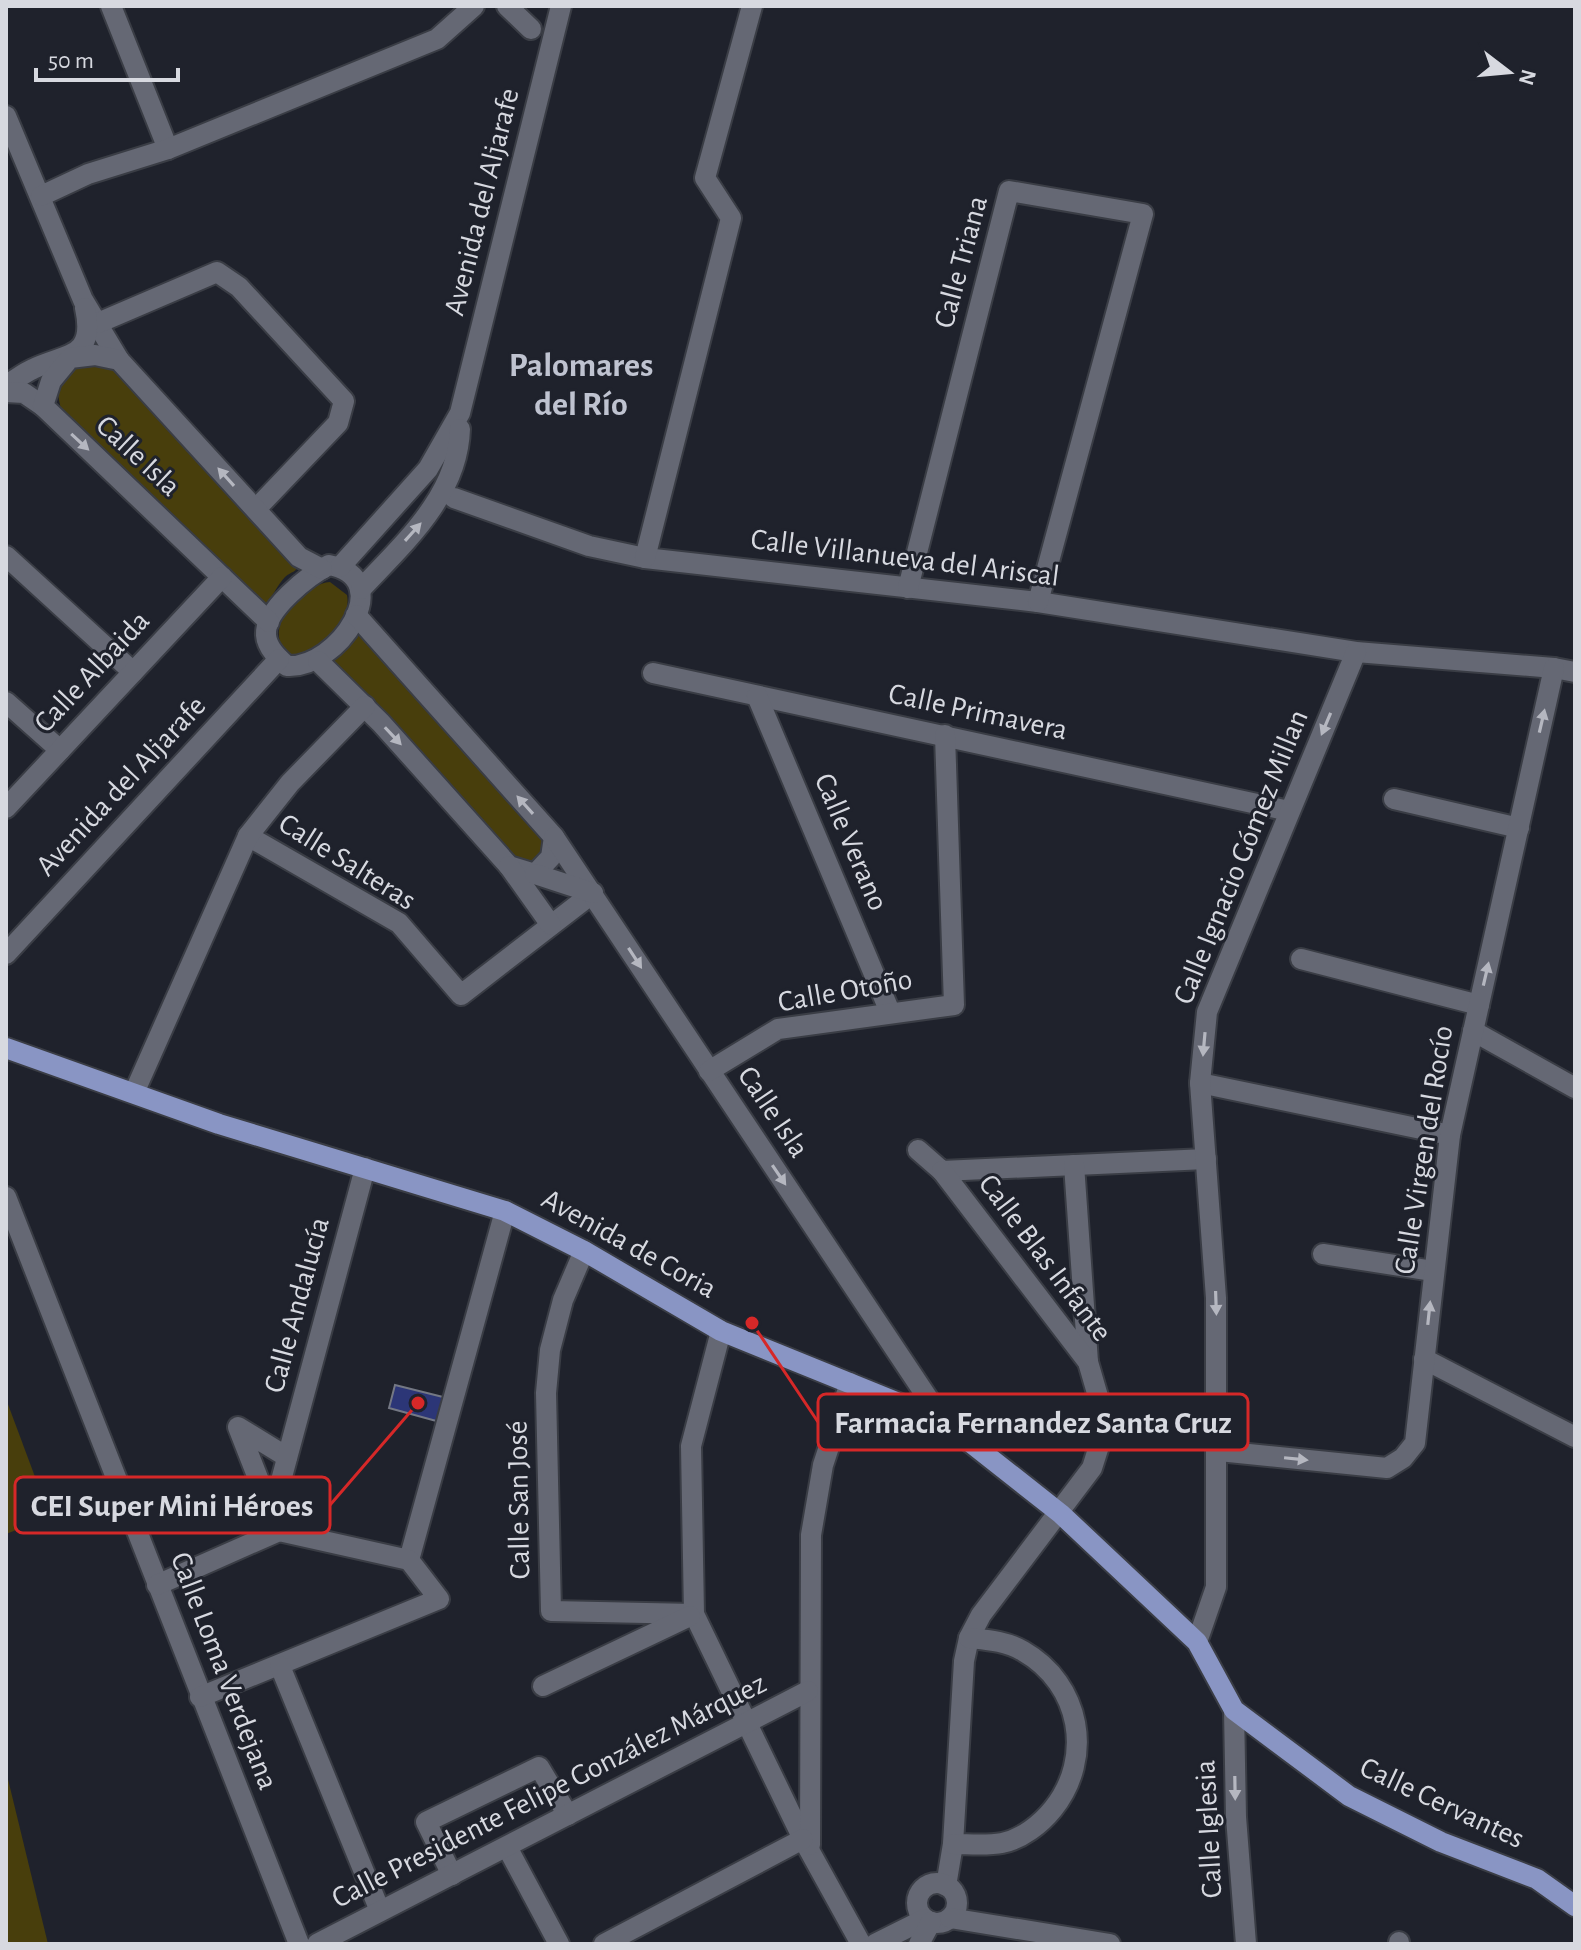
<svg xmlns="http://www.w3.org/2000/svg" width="1581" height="1950" font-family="'Alegreya Sans',sans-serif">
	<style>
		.green { fill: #483e0c }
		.building { fill: #2c3677; stroke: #747884; stroke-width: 2 }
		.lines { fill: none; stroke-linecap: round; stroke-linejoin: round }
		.minor-casing { stroke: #3a3d45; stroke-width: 24 }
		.major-casing { stroke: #3a3d45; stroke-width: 24 }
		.minor { stroke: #656874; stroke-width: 20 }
		.major { stroke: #8995c4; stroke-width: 20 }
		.oneway { fill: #b5b7c0 }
		.labels { text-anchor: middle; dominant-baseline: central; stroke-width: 6; stroke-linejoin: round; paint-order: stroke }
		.street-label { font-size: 30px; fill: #d7d9e0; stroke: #1f222c }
		.quarter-label { font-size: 34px; font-weight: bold; fill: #bfc3d0; stroke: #1f222c }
		.leader { fill: none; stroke: #d62828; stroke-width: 3 }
		.callout-dot { fill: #d62828; stroke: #1f222c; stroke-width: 3 }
		.callout { fill: #1f222c; stroke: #d62828; stroke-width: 3 }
		.callout-label { font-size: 32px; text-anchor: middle; font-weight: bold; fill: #d7d9e0 }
	</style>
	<rect width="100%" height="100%" fill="#1f222c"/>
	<g class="green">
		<path d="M99,364L118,370L299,564C296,573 292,571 285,577C277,585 273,597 265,605L61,410L57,390L70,369Z"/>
		<path d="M330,582L347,595C350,610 341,622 331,633C320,646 283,671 279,637C276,613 309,583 330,582Z"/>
		<polygon points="358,627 543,836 545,849 537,863 519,863 331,660 348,645"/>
		<polygon points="6,1399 50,1517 6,1534"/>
		<polygon points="6,1771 48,1944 6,1944"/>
	</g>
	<polygon class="building" points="395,1385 447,1398 440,1422 389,1408"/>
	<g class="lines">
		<defs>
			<g id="minor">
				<polyline points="111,6 168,149"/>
				<polyline points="507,6 531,29"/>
				<polyline points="6,116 83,300 119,360"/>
				<polyline points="41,196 88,174 168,149 437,39 474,6"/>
				<polyline points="98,323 217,272 239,287 344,401 338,423 256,509"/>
				<path d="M6,385C15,380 24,373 33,369C66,353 96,359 85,308"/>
				<polyline points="6,392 24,393 43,406"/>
				<polyline points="454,498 589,546 645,558 1038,602 1356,652 1554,668 1575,672"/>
				<polyline points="6,556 133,672"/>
				<polyline points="645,558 731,218 705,178 752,6"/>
				<path d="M329,565C399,578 338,669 287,666C278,658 267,648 266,635C264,610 309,575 329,565Z"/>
				<polyline points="340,567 428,469 460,413 561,6"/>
				<polyline points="908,588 1009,191 1143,214 1038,602"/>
				<path d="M361,589C403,544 458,496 460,429"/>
				<polyline points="269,622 43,406 51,381 70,358 95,355 119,360 299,557 322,569"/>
				<polyline points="318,661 381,723 509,866 535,874 551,857 554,837 356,615"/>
				<polyline points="653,673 1289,811"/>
				<polyline points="757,696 890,1012"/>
				<polyline points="6,702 60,750"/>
				<polyline points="1394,799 1519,828"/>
				<polyline points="6,808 222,577"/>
				<polyline points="248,836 399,923 461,995 593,893"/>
				<polyline points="554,837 943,1421"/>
				<polyline points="509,866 551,925"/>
				<polyline points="535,874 593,893"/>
				<polyline points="6,954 279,659"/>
				<polyline points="1301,959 1479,1005"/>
				<polyline points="1473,1031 1575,1088"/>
				<polyline points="709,1071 778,1029 954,1005 945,735"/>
				<polyline points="1200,1083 1450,1135"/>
				<polyline points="134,1093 248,836 290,783 365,706"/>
				<polyline points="918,1150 942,1171 1206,1159"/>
				<polyline points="1074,1165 1088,1362"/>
				<polyline points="942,1171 1088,1362 1106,1424 1092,1468 981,1615 969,1638 964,1661 953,1844 946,1886"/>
				<polyline points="6,1197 299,1944"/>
				<polyline points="584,1251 563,1300 550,1350 546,1393 551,1611 694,1614"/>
				<polyline points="1323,1254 1433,1271"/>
				<polyline points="721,1331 691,1446 694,1614 803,1839 861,1944"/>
				<polyline points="1424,1359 1575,1437"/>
				<polyline points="1219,1451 1387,1468 1403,1458 1415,1443 1450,1135 1554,668"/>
				<polyline points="272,1514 238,1427 287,1457"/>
				<polyline points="279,1531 272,1514 365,1168"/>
				<polyline points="409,1560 505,1211"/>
				<polyline points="157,1585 279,1531 409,1560 439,1599 200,1697"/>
				<polyline points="1197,1642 1216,1587 1216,1298 1200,1083 1207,1012 1356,652"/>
				<polyline points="280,1666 380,1911"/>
				<polyline points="543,1686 690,1616"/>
				<polyline points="1234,1710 1236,1817 1246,1944"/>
				<path d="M953,1844C968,1844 987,1846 1002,1843C1022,1839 1041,1824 1053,1809C1094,1758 1081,1684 1023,1651C1006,1641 988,1640 969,1638"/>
				<polyline points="810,1845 811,1535 823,1465 850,1383"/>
				<polyline points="507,1847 559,1944"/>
				<polyline points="452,1875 426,1822 539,1767 568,1815"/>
				<circle cx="937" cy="1903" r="20"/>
				<polyline points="950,1918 1110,1944"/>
				<polyline points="317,1944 808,1691"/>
				<polyline points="604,1944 803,1839"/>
				<polyline points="875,1944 925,1919"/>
				<polyline points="919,1944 931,1922"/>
				<polyline points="1399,1944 1399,1942"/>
			</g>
			<polyline id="major" points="6,1048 219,1124 505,1211 584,1251 721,1331 943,1421 1061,1514 1197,1642 1234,1710 1349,1796 1441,1842 1537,1879 1575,1906"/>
		</defs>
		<use href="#minor" class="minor-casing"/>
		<use href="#major" class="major-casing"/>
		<use href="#minor" class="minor"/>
		<use href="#major" class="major"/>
	</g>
	<defs><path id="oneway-solid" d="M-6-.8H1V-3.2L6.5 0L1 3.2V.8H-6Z" transform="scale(2)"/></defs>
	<g class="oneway">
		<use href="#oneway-solid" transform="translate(80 442) rotate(43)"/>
		<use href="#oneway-solid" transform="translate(226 477) rotate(-132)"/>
		<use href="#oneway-solid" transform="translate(413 532) rotate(-48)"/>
		<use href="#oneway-solid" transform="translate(1542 721) rotate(-77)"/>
		<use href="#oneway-solid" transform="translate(1326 724) rotate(113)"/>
		<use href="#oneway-solid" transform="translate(393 736) rotate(47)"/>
		<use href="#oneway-solid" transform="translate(525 805) rotate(-132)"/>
		<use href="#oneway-solid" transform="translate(635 958) rotate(57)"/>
		<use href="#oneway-solid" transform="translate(1486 974) rotate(-77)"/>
		<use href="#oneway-solid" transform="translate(1204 1044) rotate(95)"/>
		<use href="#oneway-solid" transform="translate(779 1175) rotate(56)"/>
		<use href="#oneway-solid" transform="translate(1216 1303) rotate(88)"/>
		<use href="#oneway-solid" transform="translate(1429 1313) rotate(-84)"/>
		<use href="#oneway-solid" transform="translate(1296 1459) rotate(6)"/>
		<use href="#oneway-solid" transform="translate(1235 1788) rotate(89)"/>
	</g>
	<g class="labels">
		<g class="street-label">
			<text transform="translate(482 202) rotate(-76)">Avenida del Aljarafe</text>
			<text transform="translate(961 262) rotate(-75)">Calle Triana</text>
			<text transform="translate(138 456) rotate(43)">Calle Isla</text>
			<text transform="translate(905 558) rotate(7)">Calle Villanueva del Ariscal</text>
			<text transform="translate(92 672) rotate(-47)">Calle Albaida</text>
			<text transform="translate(978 712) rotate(12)">Calle Primavera</text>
			<text transform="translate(121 786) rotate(-47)">Avenida del Aljarafe</text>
			<text transform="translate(851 842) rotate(67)">Calle Verano</text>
			<text transform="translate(1241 857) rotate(-68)">Calle Ignacio Gómez Millan</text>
			<text transform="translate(347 862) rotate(32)">Calle Salteras</text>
			<text transform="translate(845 991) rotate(-10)">Calle Otoño</text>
			<text transform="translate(773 1112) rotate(56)">Calle Isla</text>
			<text transform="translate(1424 1150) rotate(-81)">Calle Virgen del Rocío</text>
			<text transform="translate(629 1244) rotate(29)">Avenida de Coria</text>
			<text transform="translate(1045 1258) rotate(53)">Calle Blas Infante</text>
			<text transform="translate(297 1305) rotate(-75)">Calle Andalucía</text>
			<text transform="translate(519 1500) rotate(-91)">Calle San José</text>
			<text transform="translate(224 1671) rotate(69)">Calle Loma Verdejana</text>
			<text transform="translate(549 1791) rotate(-27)">Calle Presidente Felipe González Márquez</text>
			<text transform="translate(1442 1803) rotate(25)">Calle Cervantes</text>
			<text transform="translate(1209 1829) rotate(-93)">Calle Iglesia</text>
		</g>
		<g class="quarter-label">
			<text x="581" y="366">Palomares<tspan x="581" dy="39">del Río</tspan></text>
		</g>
	</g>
	<path class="leader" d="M752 1323L818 1422M418 1403L330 1505"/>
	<g class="callout-dot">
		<circle cx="752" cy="1323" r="8"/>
		<circle cx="418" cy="1403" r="8"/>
	</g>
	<g class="callout">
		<rect x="818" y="1394" width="430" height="56" rx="8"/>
		<rect x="15" y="1477" width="315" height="56" rx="8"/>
	</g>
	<g class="callout-label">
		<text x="1033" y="1433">Farmacia Fernandez Santa Cruz</text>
		<text x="172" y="1516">CEI Super Mini Héroes</text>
	</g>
	<rect width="1581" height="1950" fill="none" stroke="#d7d9e0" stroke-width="16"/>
	<g transform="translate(1509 72) rotate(106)" stroke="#1f222c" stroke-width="6" paint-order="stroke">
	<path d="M0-6L14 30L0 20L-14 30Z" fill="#d7d9e0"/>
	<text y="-12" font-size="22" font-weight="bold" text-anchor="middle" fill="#d7d9e0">N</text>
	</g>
	<path d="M36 68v12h142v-12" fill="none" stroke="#d7d9e0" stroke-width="4"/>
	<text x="48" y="68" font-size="24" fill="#d7d9e0" stroke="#1f222c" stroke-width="6" paint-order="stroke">50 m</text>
</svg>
